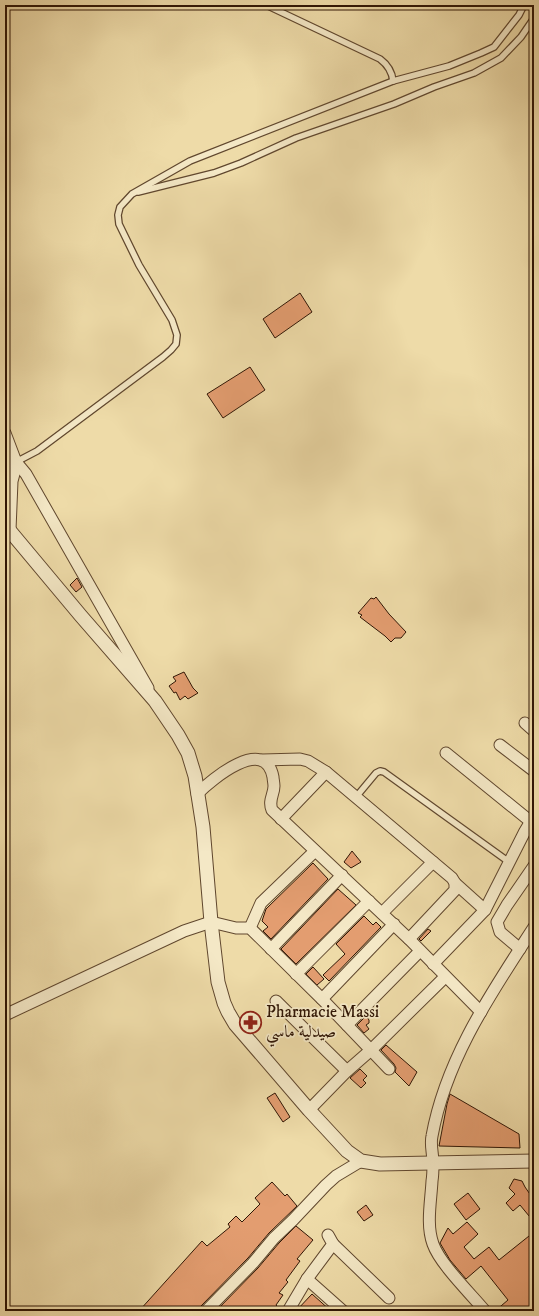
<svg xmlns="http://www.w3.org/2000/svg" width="539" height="1316" font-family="'IM FELL DW Pica',Amiri,serif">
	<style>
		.building { fill: #e39d70; stroke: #301605 }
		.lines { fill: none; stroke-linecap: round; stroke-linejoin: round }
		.service-casing { stroke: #60472e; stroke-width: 8 }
		.minor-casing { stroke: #60472e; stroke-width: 13 }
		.tertiary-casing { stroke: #60472e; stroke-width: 15 }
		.service { stroke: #f4e8c6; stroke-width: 5.5 }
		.minor { stroke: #f4e8c6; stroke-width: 11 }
		.tertiary { stroke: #f4e8c6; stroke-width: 13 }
		.labels { text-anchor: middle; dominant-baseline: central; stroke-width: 3.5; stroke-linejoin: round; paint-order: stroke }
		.poi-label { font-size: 17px; fill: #301605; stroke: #f4e8c6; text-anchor: start }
	</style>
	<rect width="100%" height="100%" fill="#eedba8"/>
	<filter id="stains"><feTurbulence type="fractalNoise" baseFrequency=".005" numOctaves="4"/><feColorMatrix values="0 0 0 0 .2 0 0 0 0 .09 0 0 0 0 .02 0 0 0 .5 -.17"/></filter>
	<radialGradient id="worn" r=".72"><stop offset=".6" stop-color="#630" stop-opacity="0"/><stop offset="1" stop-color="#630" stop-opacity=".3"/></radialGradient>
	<g class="building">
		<polygon points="300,293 312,312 275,338 263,319"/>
		<polygon points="250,367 265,390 223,418 207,394"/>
		<polygon points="77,578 82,587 76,592 70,585"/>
		<polygon points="376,597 389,614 406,632 401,638 395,638 391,642 385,636 360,617 362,615 358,613 371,598 374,599"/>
		<polygon points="184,672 193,688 198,693 188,699 185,696 180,700 176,692 174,693 169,686 176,681 173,677"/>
		<polygon points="352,851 361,862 351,868 344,862"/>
		<polygon points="313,863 328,879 271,939 263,931 268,927 262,921 266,909"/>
		<polygon points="338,889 356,905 296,964 281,949"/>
		<polygon points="364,916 373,925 376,922 381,927 329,981 323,975 345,954 336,944"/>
		<polygon points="428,929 431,931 421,941 419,939"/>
		<polygon points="313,967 324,979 317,985 306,974"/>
		<polygon points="366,1016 369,1020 369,1023 366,1025 369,1029 364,1033 357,1025"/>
		<polygon points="386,1045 417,1072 409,1086 395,1072 396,1068 394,1064 381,1050"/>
		<polygon points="360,1069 367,1076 363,1080 366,1083 361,1088 350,1078"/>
		<polygon points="275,1093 290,1117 283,1122 267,1098"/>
		<polygon points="450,1094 519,1134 520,1148 439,1146 447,1104"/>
		<polygon points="514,1179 522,1181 525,1187 534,1200 534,1222 520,1205 513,1211 506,1203 515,1194 509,1188"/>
		<polygon points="272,1182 285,1196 287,1194 297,1206 269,1233 248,1258 201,1306 199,1311 139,1311 202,1241 207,1246 230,1227 228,1224 236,1216 242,1222 260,1204 255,1198"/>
		<polygon points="468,1193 480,1209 466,1220 454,1204"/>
		<polygon points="366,1205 373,1215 364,1221 357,1212"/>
		<polygon points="467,1222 478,1234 464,1247 474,1259 489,1247 499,1260 534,1232 534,1311 495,1311 508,1300 481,1266 466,1279 450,1260 440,1243 448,1228 453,1234"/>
		<polygon points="296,1226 313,1240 297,1259 300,1261 286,1280 288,1282 279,1293 283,1295 276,1305 281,1311 267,1311 263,1307 260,1311 216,1311 258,1268 279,1243"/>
		<polygon points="312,1294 331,1311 296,1311"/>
	</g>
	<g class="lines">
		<defs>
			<g id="service">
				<path d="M266,5L380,59C388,65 392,71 393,81"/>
				<polyline points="138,192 214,173 241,163 296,138 394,104 434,87 474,73 501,58 521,37 534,18"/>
				<polyline points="16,462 37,451 163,357 171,350 176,344 177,335 172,320 139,265 119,224 118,215 120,207 132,194 190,161 393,81 449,66 481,53 494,47 519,15 524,5"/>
				<polyline points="356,797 376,773 380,771 384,772 509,862"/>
			</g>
			<g id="minor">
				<polyline points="5,433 16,462 26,474 148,688"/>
				<polyline points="525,723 534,731"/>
				<polyline points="500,745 534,771"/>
				<polyline points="446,753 530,821"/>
				<polyline points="262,760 300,759 308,761 326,772 452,878 455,883 455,890 409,939"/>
				<path d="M197,794C212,779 265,735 273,777C273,779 274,783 274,786C274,795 268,800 272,810L409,939L481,1012"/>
				<polyline points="281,819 326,772"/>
				<polyline points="455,883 485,910"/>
				<polyline points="382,913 433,862"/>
				<polyline points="250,928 261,903 315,851"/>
				<polyline points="271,949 342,875"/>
				<polyline points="520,949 500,932 497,922 507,905 534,866"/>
				<polyline points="433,964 485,910 525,831 534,816"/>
				<polyline points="296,974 369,901"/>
				<polyline points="322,999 394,924"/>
				<polyline points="276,1001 347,1071"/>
				<polyline points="5,1015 184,931 211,922 236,928 250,928 322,999 389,1069"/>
				<polyline points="347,1025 420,951"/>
				<polyline points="309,1110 347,1071 371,1050 445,977"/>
				<polyline points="333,1244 389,1298"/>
				<polyline points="307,1279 343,1311"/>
				<polyline points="206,1311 253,1263 274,1238 293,1220 326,1185 336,1176 361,1161"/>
				<polyline points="288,1311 307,1279 333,1244 328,1235"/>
				<path d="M485,1311C471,1294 440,1264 433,1244C426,1225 431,1201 432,1181C433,1175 433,1169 433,1163C433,1153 430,1145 432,1136C446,1058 492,992 534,927"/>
			</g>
			<g id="tertiary">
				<polyline points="5,525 81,616 155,701 178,735 188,753 195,776 203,827 211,922 218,982 224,1003 228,1012 235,1024 309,1110 347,1151 361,1161 380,1164 534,1161"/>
				<polyline points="9,530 11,481 16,462"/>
			</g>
		</defs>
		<use href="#service" class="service-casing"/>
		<use href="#minor" class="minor-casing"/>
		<use href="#tertiary" class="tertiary-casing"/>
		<use href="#service" class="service"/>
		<use href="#minor" class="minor"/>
		<use href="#tertiary" class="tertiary"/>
	</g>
	<defs>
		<symbol id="pharmacy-ring" viewBox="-11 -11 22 22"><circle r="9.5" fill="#f4e8c6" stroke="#8f2418" stroke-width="1.5"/><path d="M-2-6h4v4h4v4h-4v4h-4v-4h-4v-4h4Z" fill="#8f2418"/></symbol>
	</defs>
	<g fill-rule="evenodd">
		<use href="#pharmacy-ring" x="238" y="1010" width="25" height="25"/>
	</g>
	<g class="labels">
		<g class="poi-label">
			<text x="266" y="1012">Pharmacie Massi<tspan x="266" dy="20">صيدلية ماسي</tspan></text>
		</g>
	</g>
	<rect width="539" height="1316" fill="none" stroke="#eedba8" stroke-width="20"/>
	<rect x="6" y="6" width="527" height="1304" fill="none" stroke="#301605" stroke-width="2"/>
	<rect x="10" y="10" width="519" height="1296" fill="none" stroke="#301605"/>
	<rect width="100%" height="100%" filter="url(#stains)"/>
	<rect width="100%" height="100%" fill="url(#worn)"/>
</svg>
